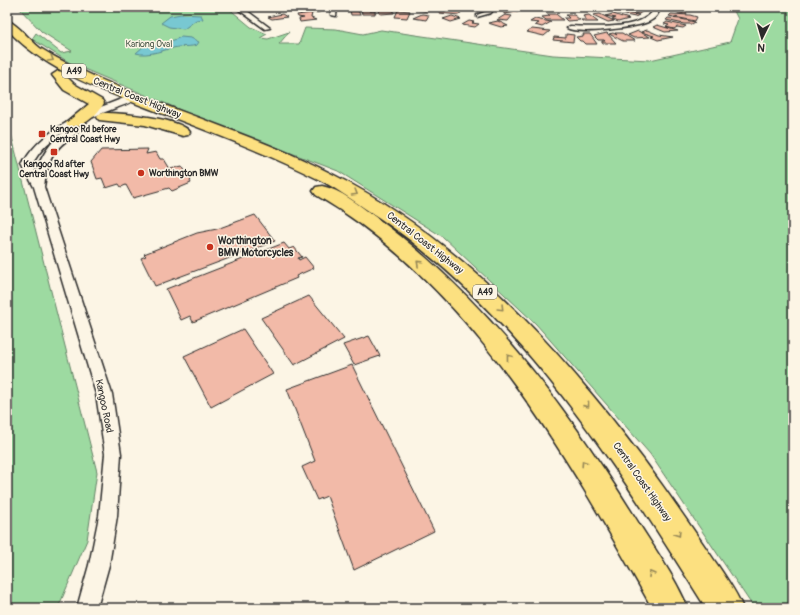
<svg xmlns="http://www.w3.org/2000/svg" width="800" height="615" font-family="Pangolin,sans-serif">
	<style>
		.green { fill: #9ddaa1; stroke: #648266 }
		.water { fill: #78c8d2; stroke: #59898f }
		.building { fill: #f2baa8; stroke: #2b2b2b }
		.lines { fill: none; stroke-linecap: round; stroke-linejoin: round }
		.street-casing { stroke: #2b2b2b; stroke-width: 3 }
		.highway-casing { stroke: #2b2b2b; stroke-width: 3 }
		.street { fill: #fcf5e5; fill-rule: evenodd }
		.highway { fill: #fce080; fill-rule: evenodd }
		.oneway { stroke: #948656 }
		.poi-dot { fill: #c8321e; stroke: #fcf5e5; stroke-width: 1.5 }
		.labels { text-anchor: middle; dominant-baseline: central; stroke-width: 3; stroke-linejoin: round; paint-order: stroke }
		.far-park-label { font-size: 9px; fill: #485748; stroke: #fcf5e5 }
		.shield { fill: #fcf5e5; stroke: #6a6863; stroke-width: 1 }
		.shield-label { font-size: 9px; font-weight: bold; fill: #2b2b2b }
		.far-poi-label { font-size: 9px; font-weight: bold; fill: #2b2b2b; stroke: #fcf5e5; text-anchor: start }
		.street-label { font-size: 10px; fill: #2b2b2b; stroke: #fcf5e5 }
		.poi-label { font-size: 10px; font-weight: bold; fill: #2b2b2b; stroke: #fcf5e5; text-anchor: start }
	</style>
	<rect width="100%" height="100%" fill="#fcf5e5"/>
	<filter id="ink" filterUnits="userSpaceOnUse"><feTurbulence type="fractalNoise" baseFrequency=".025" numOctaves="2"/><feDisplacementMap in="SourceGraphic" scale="8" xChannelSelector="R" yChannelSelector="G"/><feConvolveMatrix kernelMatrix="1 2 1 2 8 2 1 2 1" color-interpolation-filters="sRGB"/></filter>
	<g filter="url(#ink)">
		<g class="green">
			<polygon points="18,7 227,7 251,27 267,34 260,38 268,39 289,32 279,44 299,44 305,28 336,29 363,34 381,30 553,55 650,60 730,42 738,19 732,7 793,7 793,608 754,608 650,454 536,324 443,237 338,171 195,116 70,63 32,39 36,33 61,53 72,51 42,32"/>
			<polygon points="7,118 97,472 87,540 58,608 7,608"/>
		</g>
		<g class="water">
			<polygon points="181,14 201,15 203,19 196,20 184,29 169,27 161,23 170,16"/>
			<path d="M181,37L191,38L199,42L197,45C191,47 185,46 178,47C165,49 148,57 136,53L145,45L164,44Z"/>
		</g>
		<g class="building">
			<polygon points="320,7 320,12 313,13 312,10 302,13 300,9"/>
			<polygon points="416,7 422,7 434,9 425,11 418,10 419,9 414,8"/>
			<polygon points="361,8 372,8 374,9 370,11 375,11 375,14 362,14"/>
			<polygon points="380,8 394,10 394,13 381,14 379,13"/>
			<polygon points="441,9 458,11 458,12 461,12 459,15 439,13"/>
			<polygon points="626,9 630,9 643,11 639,14 627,12 625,11"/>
			<polygon points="673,9 685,10 687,14 678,13"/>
			<polygon points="350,10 358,10 360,15 351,15"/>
			<polygon points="398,10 410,11 407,18 395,17"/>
			<polygon points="504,10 518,10 518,12 504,14"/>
			<polygon points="615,10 630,14 639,15 635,17 611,12"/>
			<polygon points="312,13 311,18 316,20 300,22 299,19 304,18 298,17 297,15"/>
			<polygon points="282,14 287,17 272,19 268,17"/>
			<polygon points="422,14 429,15 426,20 413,18"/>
			<polygon points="547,14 556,14 563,20 546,20 542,17 550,16"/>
			<polygon points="600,14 614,21 608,22 593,15"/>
			<polygon points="613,14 629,19 618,22 612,19 616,18 605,16"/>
			<polygon points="671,14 690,15 697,17 695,21 669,16"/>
			<polygon points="505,15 512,16 508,21 497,20"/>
			<polygon points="566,15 574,15 580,20 567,21 564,18 569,18"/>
			<polygon points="589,15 598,22 584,22 581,20 586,20 583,16"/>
			<polygon points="452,16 461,19 451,22 443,19"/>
			<polygon points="668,18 681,19 695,22 692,24 684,24 666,20"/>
			<polygon points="535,19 551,22 542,27 535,25 539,23 530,22"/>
			<polygon points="469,21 474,22 472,23 479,24 475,27 462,25"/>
			<polygon points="498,21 508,26 501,27 488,23"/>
			<polygon points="667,22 686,26 683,28 677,27 674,29 666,27 669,25 664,24"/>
			<polygon points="657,25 678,31 665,32 653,27"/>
			<polygon points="532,29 550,31 544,36 527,32"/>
			<polygon points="647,30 659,35 673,37 658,40 651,37 654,36 641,32"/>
			<polygon points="638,31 650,37 634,38 628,35"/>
			<polygon points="607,33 616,43 602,43 602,41 605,41 604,40 598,40 594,36"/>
			<polygon points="613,33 617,35 615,33 622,33 635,41 623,41 609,34"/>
			<polygon points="566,34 574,35 573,42 553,40 554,37 566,38"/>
			<polygon points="583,34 590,34 597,44 586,44 583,41 580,41 576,37 584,36"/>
			<polygon points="148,149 146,154 156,152 160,159 164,159 170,169 182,166 191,180 190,181 191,183 172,191 169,188 133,198 126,185 121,187 119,184 106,188 102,178 97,179 91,162 101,150"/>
			<polygon points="255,215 275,241 155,286 141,258 146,256 144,254 197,233 217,229"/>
			<polygon points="284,243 289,249 294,247 302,257 298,258 299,260 305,257 314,268 296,276 297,278 193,322 190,316 181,320 166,289"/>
			<polygon points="309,296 344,339 294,365 261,318"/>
			<polygon points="243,329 273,374 211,407 184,356"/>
			<polygon points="369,336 380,356 354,365 343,345"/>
			<polygon points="352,365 434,531 354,570 327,496 317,500 302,467 315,461 287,389"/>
		</g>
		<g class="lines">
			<defs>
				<g id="street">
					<polygon points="235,7 242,7 270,28 265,29"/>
					<polygon points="331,7 337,7 336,16 331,15"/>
					<polygon points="489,7 495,7 491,13 477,17 477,15 487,11"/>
					<path d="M655,7H661C658,14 656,18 650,21C638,28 577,35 567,28L570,26C592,27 646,31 655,7Z"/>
					<path d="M131,95L138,97C132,103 121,106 113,109C82,121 47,134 32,165L36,173C39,159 59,125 77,129V133C53,149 48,158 44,187L112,394L121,454L117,516L109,565L97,608H77L89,565L99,516L105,454L96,394L34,187L22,165C44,124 91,112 131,95Z"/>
				</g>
				<g id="highway">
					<path d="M7,20C17,24 30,40 40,48C59,60 80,70 100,79C178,113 259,136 334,175C460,239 559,348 643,459C666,490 688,522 710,554C722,572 735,589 743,608H706C616,465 523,317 381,219C361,206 342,192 322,181C269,154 213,133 158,112C105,91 46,72 7,29Z"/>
					<path d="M58,71L62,72L74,84L102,100L104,103C98,114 82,130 68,126L66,123L89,104L64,90L52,75Z"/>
					<path d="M104,113C121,113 181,118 190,132L188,135L183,136L145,125L99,120L97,117L99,114Z"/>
					<path d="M322,186C341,190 359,205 374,216C483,295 566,406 636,519C654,548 675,577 688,608H652C568,457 470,284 316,195L313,191L316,187Z"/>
				</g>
			</defs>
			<use href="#street" class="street-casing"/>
			<use href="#highway" class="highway-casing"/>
			<use href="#street" class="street"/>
			<use href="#highway" class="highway"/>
		</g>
		<defs><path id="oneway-chevron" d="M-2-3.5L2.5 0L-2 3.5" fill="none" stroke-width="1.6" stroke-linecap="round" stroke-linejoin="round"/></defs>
		<g class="oneway">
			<use href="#oneway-chevron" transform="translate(51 59) rotate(31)"/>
			<use href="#oneway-chevron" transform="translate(355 193) rotate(31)"/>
			<use href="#oneway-chevron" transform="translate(419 263) rotate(-138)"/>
			<use href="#oneway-chevron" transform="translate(501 308) rotate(45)"/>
			<use href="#oneway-chevron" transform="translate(509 357) rotate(-128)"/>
			<use href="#oneway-chevron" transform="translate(587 405) rotate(51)"/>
			<use href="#oneway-chevron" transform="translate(584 463) rotate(-123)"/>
			<use href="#oneway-chevron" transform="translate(678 534) rotate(57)"/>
			<use href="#oneway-chevron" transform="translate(651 574) rotate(-120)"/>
		</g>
	</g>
	<g class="poi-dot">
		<rect x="38" y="130" width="8" height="8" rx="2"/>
		<rect x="50" y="148" width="8" height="8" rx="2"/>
		<circle cx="141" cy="173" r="4"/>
		<circle cx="210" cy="247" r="4"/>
	</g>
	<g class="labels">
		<g class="far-park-label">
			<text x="149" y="44">Kariong Oval</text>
		</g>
		<g class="shield">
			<rect x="62" y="64" width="24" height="14" rx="3"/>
			<rect x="473" y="285" width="24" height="14" rx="3"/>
		</g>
		<g class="shield-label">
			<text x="74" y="71">A49</text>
			<text x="485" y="292">A49</text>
		</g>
		<g class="far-poi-label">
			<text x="50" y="129">Kangoo Rd before<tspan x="50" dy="10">Central Coast Hwy</tspan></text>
			<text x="54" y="164" text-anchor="middle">Kangoo Rd after<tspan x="54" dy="10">Central Coast Hwy</tspan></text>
			<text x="149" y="173">Worthington BMW</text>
		</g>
		<g class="street-label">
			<text transform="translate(137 98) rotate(22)">Central Coast Highway</text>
			<text transform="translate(425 243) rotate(38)">Central Coast Highway</text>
			<text transform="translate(104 406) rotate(78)">Kangoo Road</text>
			<text transform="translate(642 482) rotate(55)">Central Coast Highway</text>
		</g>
		<g class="poi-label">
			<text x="218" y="241">Worthington<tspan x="218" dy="12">BMW Motorcycles</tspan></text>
		</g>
	</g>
	<rect width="800" height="615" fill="none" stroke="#fcf5e5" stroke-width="24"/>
	<rect x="12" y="12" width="776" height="591" fill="none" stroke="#2b2b2b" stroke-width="1.5" filter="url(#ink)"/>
	<g transform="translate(762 38) rotate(185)" stroke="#fcf5e5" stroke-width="3" paint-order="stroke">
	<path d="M0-3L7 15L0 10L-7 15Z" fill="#2b2b2b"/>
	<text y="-6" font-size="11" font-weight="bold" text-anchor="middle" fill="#2b2b2b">N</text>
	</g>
</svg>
